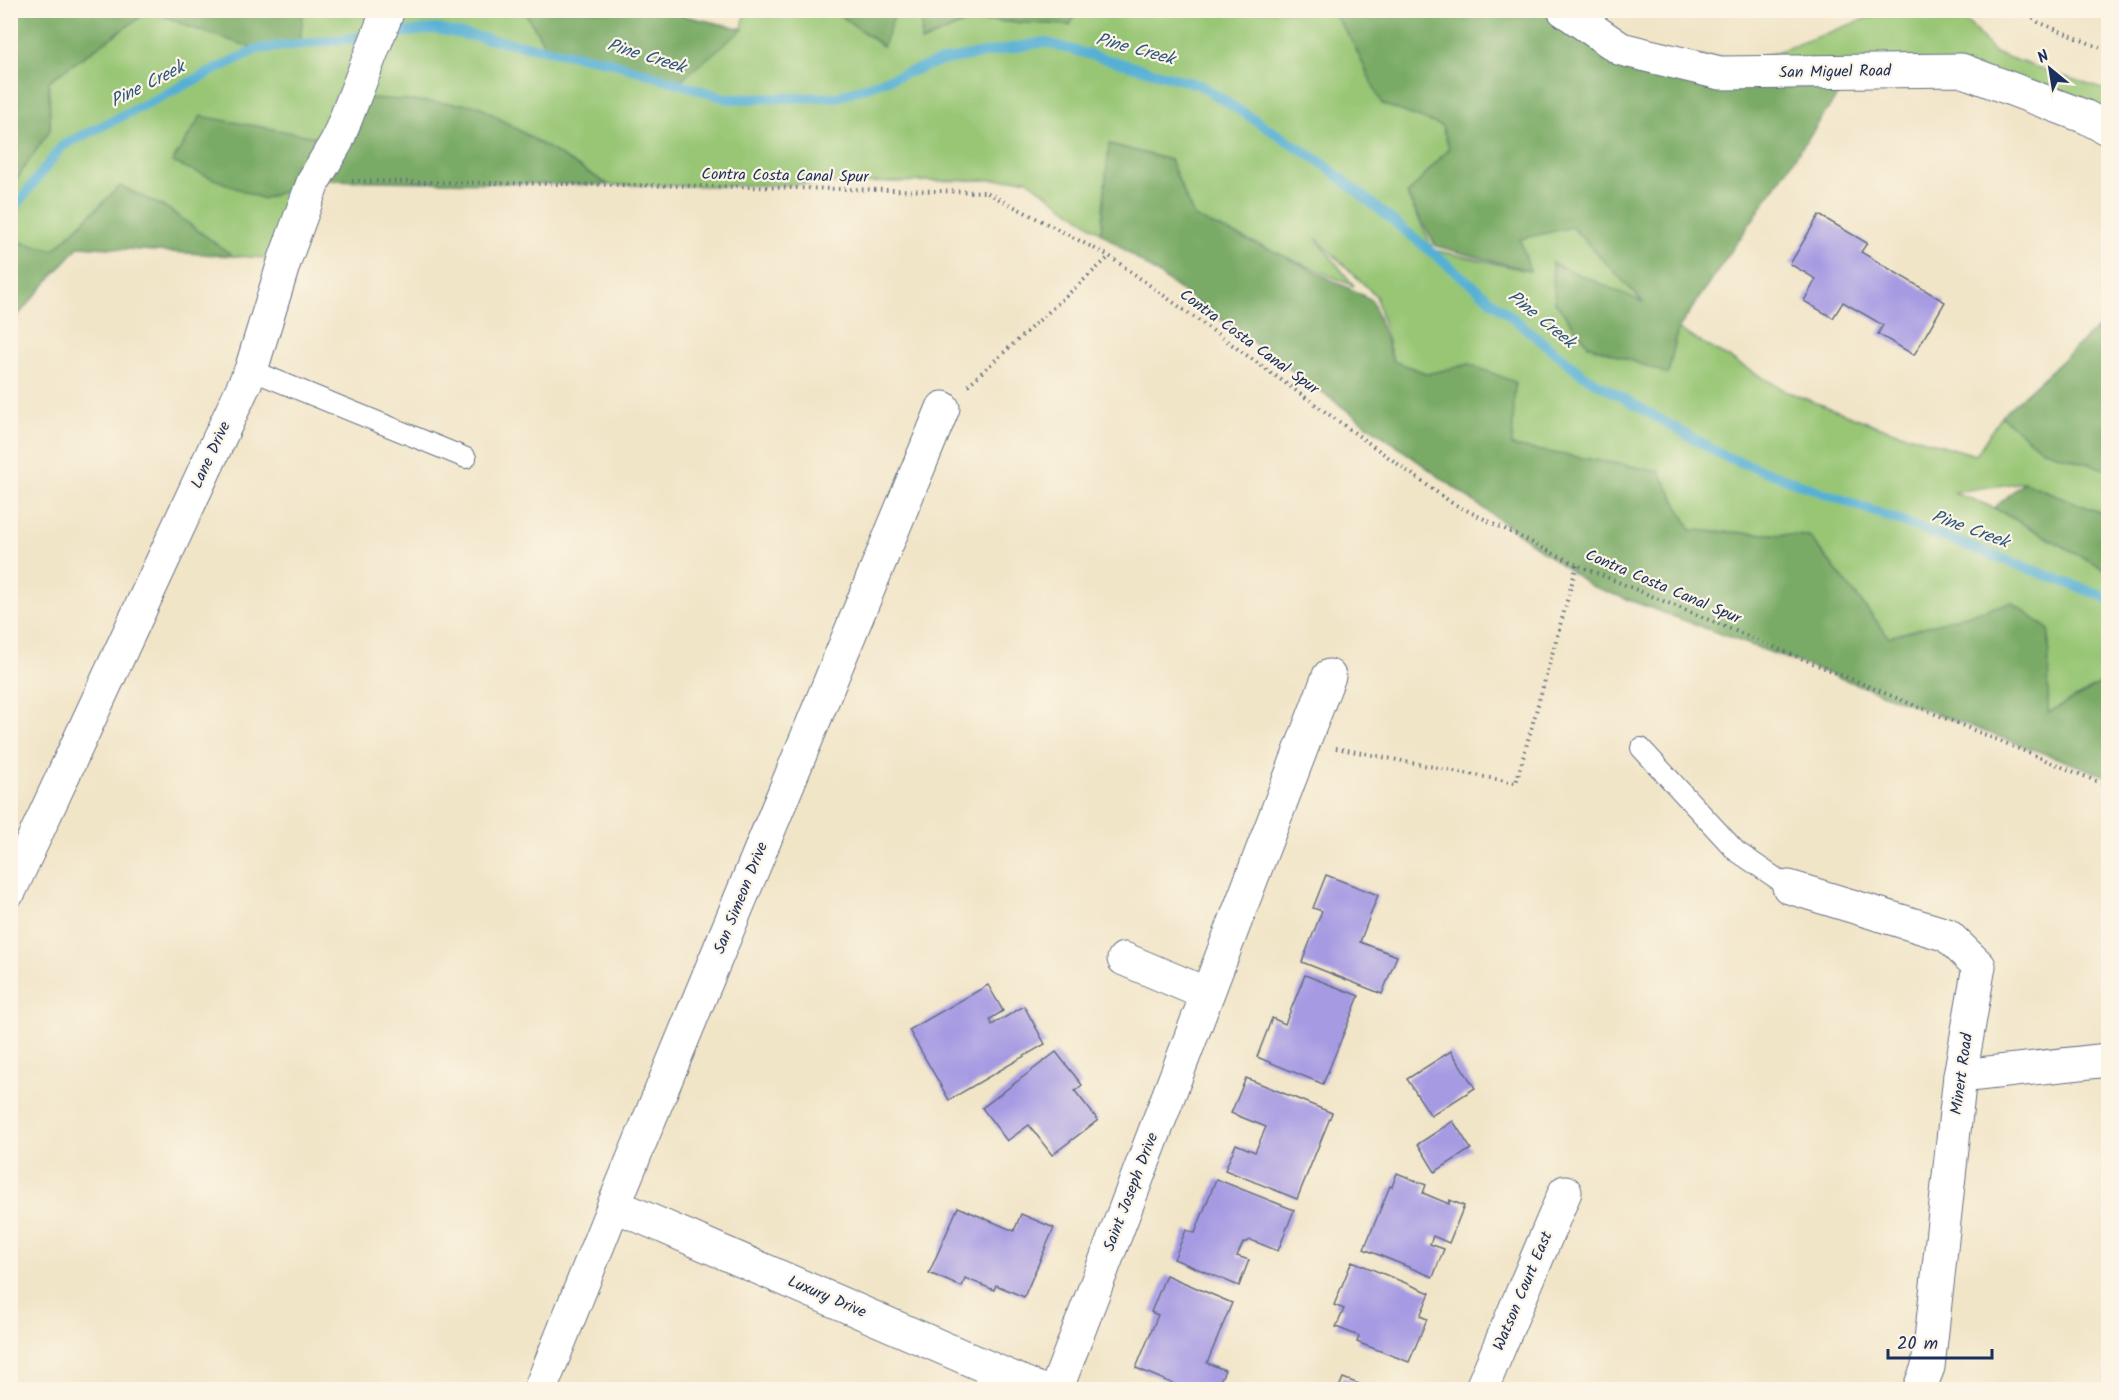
<svg xmlns="http://www.w3.org/2000/svg" width="2119" height="1400" font-family="Kalam,sans-serif">
	<style>
		.green { fill: #98c675; stroke: #5a7a6a; stroke-width: 1.5 }
		.forest { fill: #7aab66; stroke: #4a6d62; stroke-width: 1.5 }
		.lines { fill: none; stroke-linecap: round; stroke-linejoin: round }
		.stream { stroke: #57b0d4; stroke-width: 10 }
		.building { fill: #a69ae3 }
		.service-casing { stroke: #666f83; stroke-width: 22 }
		.minor-casing { stroke: #666f83; stroke-width: 35 }
		.path { stroke: #666f83; stroke-width: 4; stroke-dasharray: 1.5 4.5; stroke-linecap: butt }
		.service { stroke: #fff; stroke-width: 20 }
		.minor { stroke: #fff; stroke-width: 33 }
		.labels { text-anchor: middle; dominant-baseline: central; stroke-width: 4.5; stroke-linejoin: round; paint-order: stroke }
		.street-label { font-size: 16px; fill: #1b2f5e; stroke: #fcf5e5 }
		.water-label { font-size: 18px; font-style: italic; fill: #2d5681; stroke: #fcf5e5 }
	</style>
	<rect width="100%" height="100%" fill="#fcf5e5"/>
	<filter id="ink" filterUnits="userSpaceOnUse"><feTurbulence type="fractalNoise" baseFrequency=".0167" numOctaves="2"/><feDisplacementMap in="SourceGraphic" scale="12" xChannelSelector="R" yChannelSelector="G"/><feConvolveMatrix kernelMatrix="1 2 1 2 8 2 1 2 1" color-interpolation-filters="sRGB"/></filter>
	<filter id="wash" filterUnits="userSpaceOnUse"><feTurbulence type="fractalNoise" baseFrequency=".008" numOctaves="4" result="noise"/><feDisplacementMap in="SourceGraphic" scale="24" xChannelSelector="R" yChannelSelector="G"/><feGaussianBlur stdDeviation="1.35" result="paint"/><feColorMatrix in="noise" values="0 0 0 0 0 0 0 0 0 0 0 0 0 0 0 0 0 1.4 0 .05"/><feComposite in="paint" operator="in"/></filter>
	<g filter="url(#wash)">
		<rect width="100%" height="100%" fill="#f1e5c8"/>
		<g class="green">
			<polygon points="149,11 153,11 190,27 257,49 299,44 303,11 524,11 548,50 607,61 742,29 745,11 842,11 840,15 882,46 896,11 923,11 921,42 971,20 1070,25 1077,11 1332,11 1352,41 1382,104 1442,126 1450,148 1407,195 1434,250 1529,271 1520,239 1572,227 1645,303 1678,329 1788,392 1877,426 1976,455 2001,416 2041,449 2108,470 2108,516 2024,482 1954,492 1994,508 2108,571 2108,680 2048,713 2049,630 2012,602 1889,637 1809,536 1691,530 1659,471 1512,446 1469,364 1428,374 1393,361 1376,296 1316,238 1354,286 1194,217 1170,160 1110,144 1101,233 1026,179 719,186 609,185 477,105 337,141 281,131 314,180 285,259 233,256 168,209 120,186 54,250 11,240 11,187 50,130 49,81"/>
			<polygon points="1886,11 1958,11 1995,53 2108,91 2108,129 1961,70 1720,73"/>
		</g>
		<g class="forest">
			<polygon points="11,10 149,11 49,81 50,130 11,187"/>
			<polygon points="153,11 303,11 300,44 257,49 190,27"/>
			<polygon points="524,11 662,11 743,29 677,83 607,61 548,50"/>
			<polygon points="842,11 896,11 883,46 840,15"/>
			<polygon points="923,11 923,10 1077,11 1070,25 971,20 921,42"/>
			<polygon points="1332,11 1564,11 1621,49 1854,71 1678,329 1668,374 1588,345 1555,302 1552,263 1643,302 1572,227 1520,239 1530,271 1436,246 1407,195 1449,148 1442,126 1382,104 1352,41"/>
			<polygon points="355,97 477,105 609,185 315,180 263,199 172,162 201,116 337,141"/>
			<polygon points="1109,144 1170,160 1194,217 1278,253 1372,300 1393,361 1428,374 1469,364 1515,382 1512,446 1659,471 1691,530 1809,536 1889,637 2012,602 2049,630 2048,713 2108,680 2108,777 1591,586 1101,233"/>
			<polygon points="120,186 168,209 233,256 79,246 11,323 11,240 54,250"/>
			<polygon points="2108,318 2108,470 2041,449 2001,416"/>
			<polygon points="2024,482 2108,516 2108,571 1994,508"/>
		</g>
		<g class="lines">
			<polyline class="stream" points="10,214 62,146 257,49 435,29 607,61 728,99 837,97 941,61 1044,42 1200,85 1322,163 1583,375 1724,456 2108,598"/>
		</g>
		<g id="blocks">
			<g class="building">
				<polygon points="1819,215 1867,243 1861,252 1945,302 1914,355 1878,334 1883,325 1843,302 1833,318 1804,301 1816,279 1790,264"/>
				<polygon points="1326,875 1378,895 1360,942 1397,956 1382,994 1302,962 1322,911 1313,908"/>
				<polygon points="1305,975 1359,996 1323,1084 1257,1057 1272,1018 1285,1024"/>
				<polygon points="988,985 1003,1011 990,1019 992,1025 1024,1006 1045,1044 949,1100 909,1030"/>
				<polygon points="1451,1051 1475,1088 1431,1116 1407,1079"/>
				<polygon points="1056,1052 1082,1085 1075,1091 1098,1120 1052,1155 1029,1125 1007,1141 982,1108"/>
				<polygon points="1246,1078 1332,1113 1297,1199 1225,1170 1236,1144 1255,1152 1266,1127 1231,1113"/>
				<polygon points="1453,1121 1471,1149 1435,1172 1418,1144"/>
				<polygon points="1397,1173 1426,1185 1423,1193 1449,1204 1450,1200 1464,1206 1449,1243 1433,1236 1430,1244 1444,1249 1433,1277 1364,1249 1390,1186 1392,1187"/>
				<polygon points="1216,1179 1294,1210 1278,1251 1251,1240 1243,1243 1237,1256 1249,1260 1239,1286 1174,1259 1186,1230 1195,1233"/>
				<polygon points="958,1207 1014,1231 1021,1214 1054,1228 1024,1297 996,1285 994,1290 965,1278 962,1287 929,1273"/>
				<polygon points="1352,1261 1430,1293 1420,1316 1427,1319 1409,1362 1357,1342 1359,1336 1336,1327 1344,1309 1334,1305"/>
				<polygon points="1166,1275 1232,1303 1207,1363 1225,1370 1216,1390 1188,1390 1136,1368 1158,1315 1151,1312"/>
				<polygon points="1343,1378 1372,1389 1372,1390 1338,1390"/>
			</g>
		</g>
	</g>
	<g filter="url(#ink)">
		<use href="#blocks" fill-opacity="0" stroke="#666f83" stroke-width="1.5"/>
		<g class="lines">
			<defs>
				<g id="service">
					<polyline points="251,370 466,458"/>
					<polyline points="1641,748 1736,851 1789,887"/>
				</g>
				<g id="minor">
					<polyline points="1564,10 1621,49 1720,73 1961,70 2086,117 2108,129"/>
					<polyline points="1789,887 1947,935 1979,966 1960,1076 1928,1367 1919,1390"/>
					<polyline points="10,890 251,370 285,259 314,180 337,141 388,10"/>
					<polyline points="1124,959 1207,994"/>
					<polyline points="1960,1076 2108,1060"/>
					<polyline points="614,1205 1040,1390"/>
					<polyline points="540,1390 614,1205 943,408"/>
					<polyline points="1056,1390 1329,676"/>
					<polyline points="1481,1390 1565,1192"/>
				</g>
			</defs>
			<use href="#service" class="service-casing"/>
			<use href="#minor" class="minor-casing"/>
			<g class="path">
				<polyline points="2024,10 2038,22 2108,51"/>
				<polyline points="352,181 700,186 986,192 1109,256 1452,503 1577,565 2108,786"/>
				<polyline points="968,385 1109,257"/>
				<polyline points="1336,748 1516,783 1577,565"/>
			</g>
			<use href="#service" class="service"/>
			<use href="#minor" class="minor"/>
		</g>
	</g>
	<g class="labels">
		<g class="street-label">
			<text transform="translate(1835 72) rotate(-1)">San Miguel Road</text>
			<text transform="translate(785 176) rotate(1)">Contra Costa Canal Spur</text>
			<text transform="translate(1249 342) rotate(36)">Contra Costa Canal Spur</text>
			<text transform="translate(211 455) rotate(-65)">Lane Drive</text>
			<text transform="translate(1663 587) rotate(23)">Contra Costa Canal Spur</text>
			<text transform="translate(741 898) rotate(-68)">San Simeon Drive</text>
			<text transform="translate(1962 1074) rotate(-82)">Minert Road</text>
			<text transform="translate(1131 1192) rotate(-69)">Saint Joseph Drive</text>
			<text transform="translate(1523 1291) rotate(-67)">Watson Court East</text>
			<text transform="translate(827 1297) rotate(23)">Luxury Drive</text>
		</g>
		<g class="water-label">
			<text transform="translate(1135 50) rotate(15)">Pine Creek</text>
			<text transform="translate(646 57) rotate(17)">Pine Creek</text>
			<text transform="translate(148 85) rotate(-27)">Pine Creek</text>
			<text transform="translate(1541 320) rotate(39)">Pine Creek</text>
			<text transform="translate(1970 530) rotate(20)">Pine Creek</text>
		</g>
	</g>
	<rect width="2119" height="1400" fill="none" stroke="#fcf5e5" stroke-width="36"/>
	<g transform="translate(2050 69) rotate(330)" stroke="#fcf5e5" stroke-width="4.5" paint-order="stroke">
	<path d="M0-4.5L10 22L0 15L-10 22Z" fill="#1b2f5e"/>
	<text y="-9" font-size="16" font-weight="bold" text-anchor="middle" fill="#1b2f5e">N</text>
	</g>
	<path d="M1888 1349v9h104v-9" fill="none" stroke="#1b2f5e" stroke-width="3"/>
	<text x="1897" y="1349" font-size="18" fill="#1b2f5e" stroke="#fcf5e5" stroke-width="4.5" paint-order="stroke">20 m</text>
</svg>
